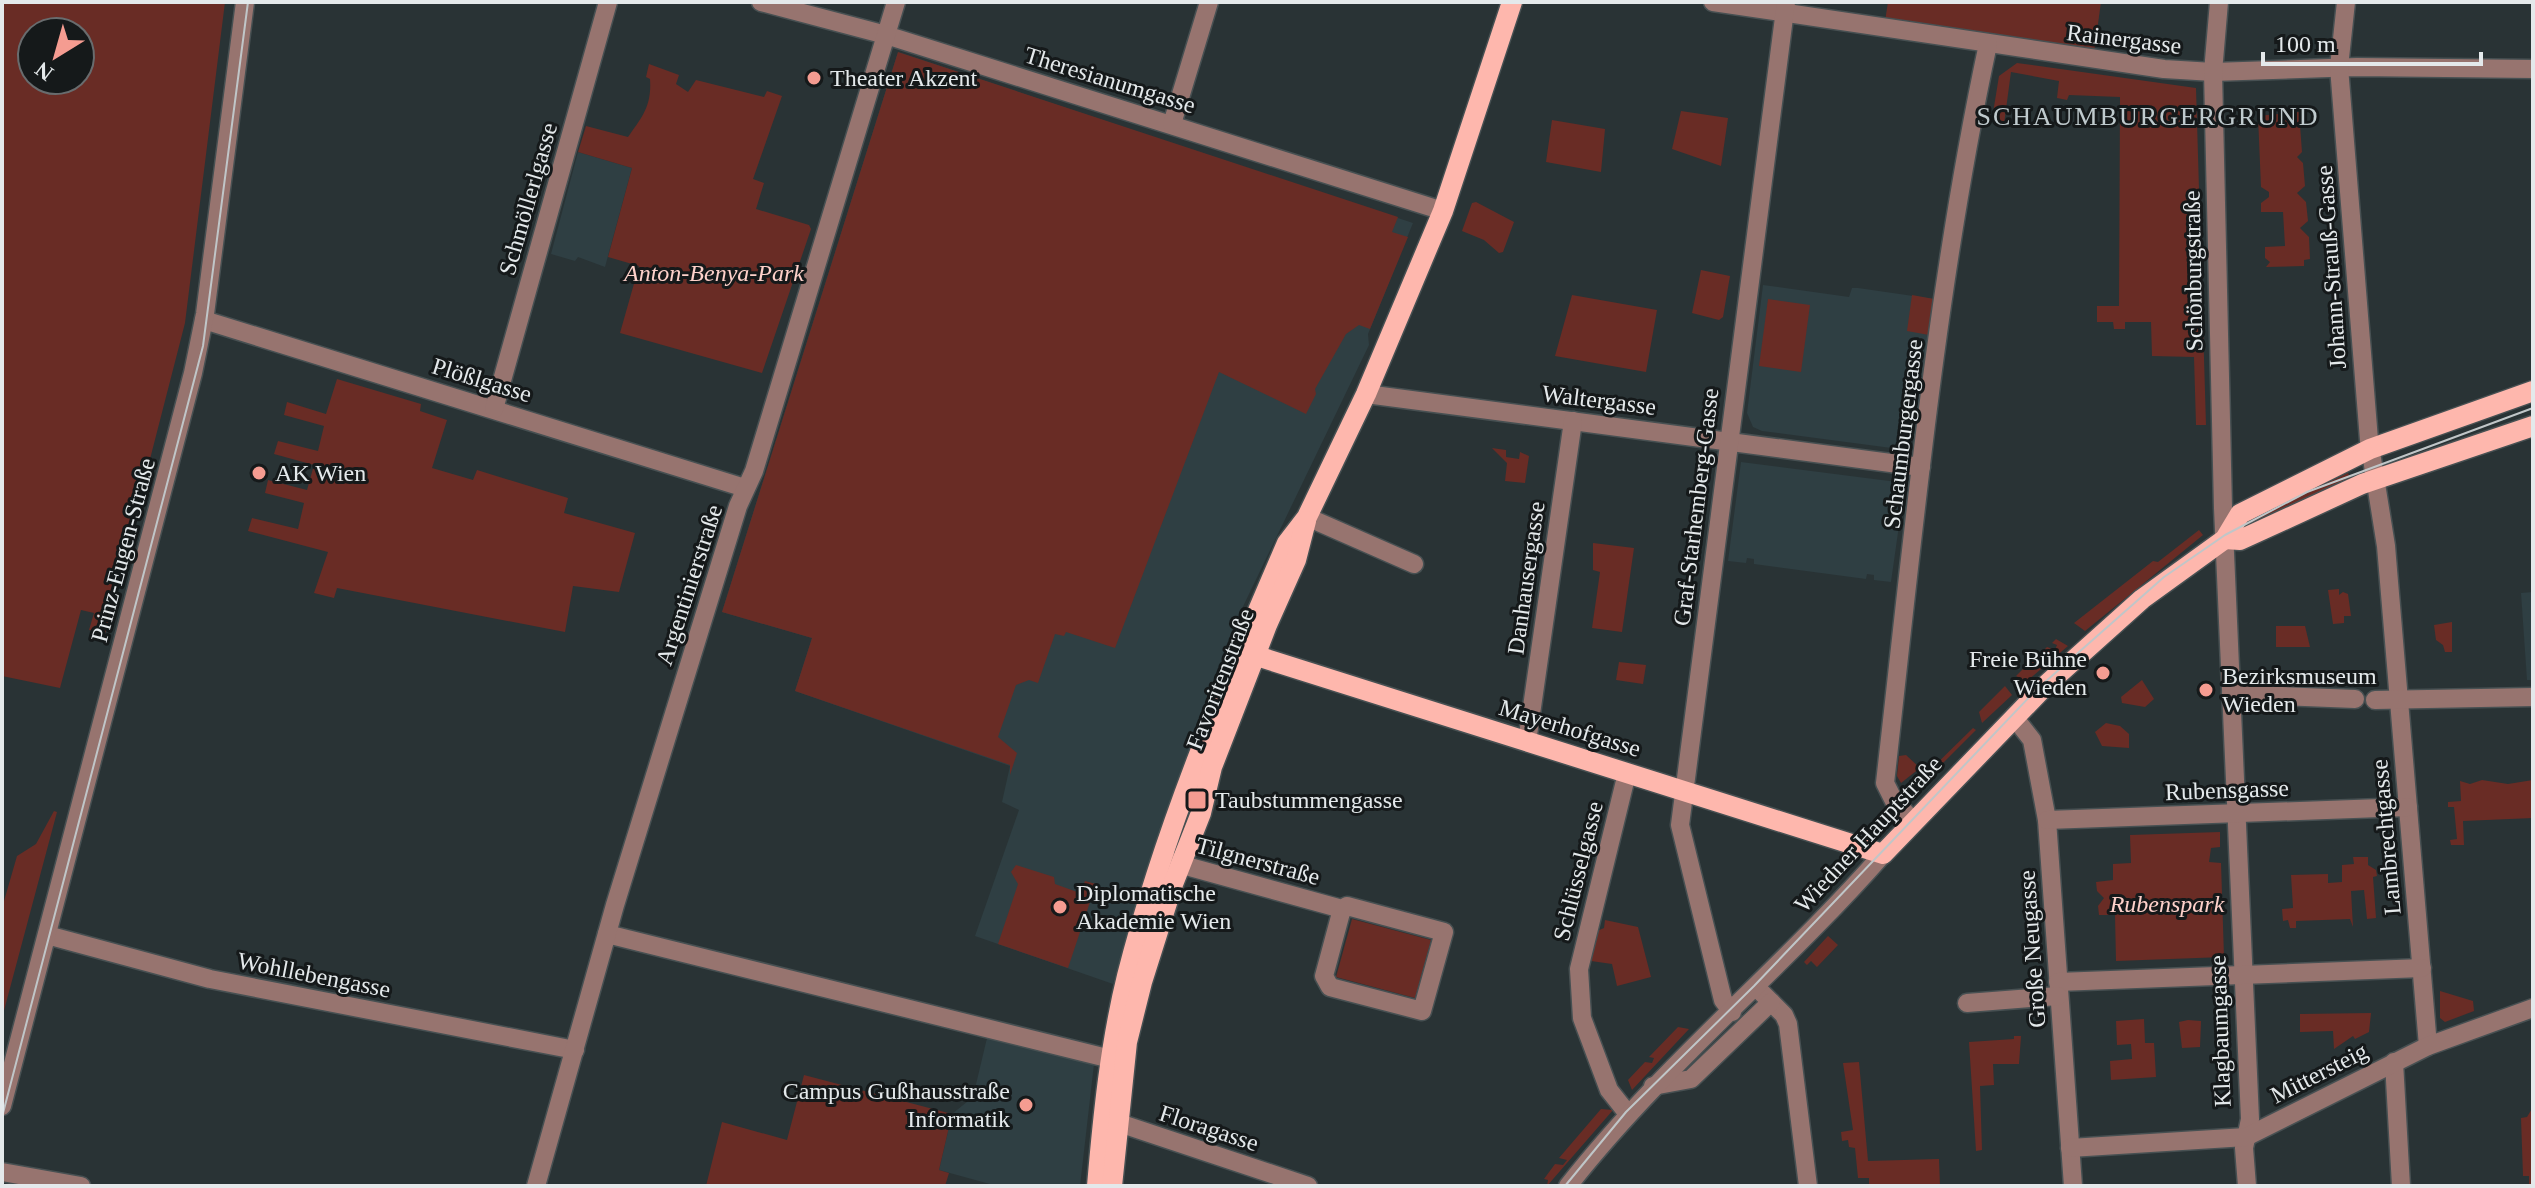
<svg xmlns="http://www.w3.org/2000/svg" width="2535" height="1188" font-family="Georgia,serif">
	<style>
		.built { fill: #2f3f43 }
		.green { fill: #692c25; fill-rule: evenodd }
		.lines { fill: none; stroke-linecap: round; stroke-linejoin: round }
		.minor-casing { stroke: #475052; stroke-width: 21 }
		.major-casing { stroke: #475052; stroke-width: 23 }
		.minor { stroke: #97746f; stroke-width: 18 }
		.major { stroke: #feb7ad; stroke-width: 20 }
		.tram { stroke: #c0c6c8; stroke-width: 2 }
		.poi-dot { fill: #f59c91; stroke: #15191a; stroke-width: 3 }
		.labels { text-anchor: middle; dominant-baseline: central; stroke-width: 6; stroke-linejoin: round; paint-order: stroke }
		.street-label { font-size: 24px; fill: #e4e9eb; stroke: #15191a }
		.poi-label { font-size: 24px; fill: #e4e9eb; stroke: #15191a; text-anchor: start }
		.park-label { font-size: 24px; font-style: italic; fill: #fed1ca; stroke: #15191a }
		.neighbourhood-label { font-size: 26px; letter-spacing: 2px; fill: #bfcacd; stroke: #15191a }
	</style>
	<rect width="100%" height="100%" fill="#293335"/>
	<g class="built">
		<polygon points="898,52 1413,223 1368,334 1369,345 1236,621 1144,879 1113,984 975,936 1019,810 1002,802 1010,766 795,691 812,638 722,612"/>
		<polygon points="578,152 632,168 605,267 578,257 575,261 551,254"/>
		<polygon points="1763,285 1849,297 1852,288 1858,288 1934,299 1917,436 1909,445 1899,449 1762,431 1753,427 1747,413"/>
		<polygon points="1741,462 1905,483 1891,582 1874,580 1874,575 1867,574 1866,579 1754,564 1754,559 1747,558 1746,563 1728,561"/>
		<polygon points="2533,592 2533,680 2527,680 2521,593"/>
		<polygon points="987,1038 1094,1064 1080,1186 997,1186 939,1170 952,1114 973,1097"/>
	</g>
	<g class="green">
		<path d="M2,2H225L185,323L105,634L89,630L94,613L81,610L60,688L2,676ZM80,32V80H32V32Z"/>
		<polygon points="1888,2 2101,2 2094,53 1885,21"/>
		<polygon points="898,52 1398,217 1392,232 1408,237 1370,329 1359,325 1346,334 1315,389 1316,394 1306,414 1219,372 1115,648 1066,632 1064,636 1055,634 1038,683 1029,680 1016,685 998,737 1017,753 1010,775 1010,765 795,691 812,638 722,612"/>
		<polygon points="2017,63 2196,88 2206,425 2196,425 2194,357 2152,356 2151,322 2125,322 2125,329 2114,329 2113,322 2097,322 2097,306 2119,306 2120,97 2069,95 2067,100 2057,98 2059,81 2011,72 2004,124 1996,123 1992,119 1999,76"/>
		<path d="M649,64L679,75L676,84L688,92L696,80L764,97L767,91L782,96L753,179L764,183L756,209L809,225L811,229L762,373L620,333L639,266L608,257L632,168L578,152L586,126L628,137C641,118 652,107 650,79L646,77Z"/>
		<polygon points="1681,111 1728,118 1721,166 1672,149"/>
		<polygon points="2299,112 2302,152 2297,157 2303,163 2305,186 2297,193 2306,202 2308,221 2300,228 2309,237 2310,259 2304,260 2304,266 2266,267 2270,262 2265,258 2265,247 2285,246 2283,212 2261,212 2261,203 2269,197 2269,192 2261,187 2258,116"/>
		<polygon points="1552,120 1605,129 1601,172 1546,162"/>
		<polygon points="1476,202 1514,222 1503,252 1499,253 1484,240 1462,231 1472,203"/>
		<polygon points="1701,270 1730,276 1723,317 1719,320 1692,313"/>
		<polygon points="1572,295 1657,310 1646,372 1555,356"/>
		<polygon points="1912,295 1934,299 1929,335 1907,331"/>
		<polygon points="1768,299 1810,305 1801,372 1759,366"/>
		<polygon points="337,379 421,404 420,411 447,420 432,468 473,480 477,470 568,498 564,513 635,533 619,592 573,586 565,632 337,588 334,598 314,593 328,552 248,531 252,518 298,529 304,503 265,493 268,480 307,490 314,465 274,454 278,441 318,451 324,426 284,415 287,402 326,414"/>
		<polygon points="1492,448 1506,450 1506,457 1519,459 1520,452 1529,456 1525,483 1505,481 1507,463"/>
		<polygon points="2348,473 2352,484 2251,529 2246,520"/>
		<polygon points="2199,530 2203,535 2085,631 2074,623 2153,561 2158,562"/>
		<polygon points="1593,543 1634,548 1622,632 1592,628 1600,572 1593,570"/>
		<polygon points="2339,589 2339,595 2343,592 2348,594 2351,616 2344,616 2344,623 2333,624 2328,590"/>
		<polygon points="2452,622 2452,652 2445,652 2443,645 2436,640 2434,625"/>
		<polygon points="2276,626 2305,626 2310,647 2276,647"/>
		<polygon points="2056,639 2068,646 2027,681 2016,676 2037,655 2045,659 2047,654 2043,651 2047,647 2055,650 2057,645 2052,643"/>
		<polygon points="1619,662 1646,665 1643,684 1616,680"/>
		<polygon points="2142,680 2154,699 2145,707 2122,703 2121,697"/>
		<polygon points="2005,686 2012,695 1982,723 1979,712"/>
		<polygon points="2106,723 2120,726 2129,734 2129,748 2102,746 2095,732"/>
		<polygon points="1973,728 1976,730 1917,789 1917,783"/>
		<polygon points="1906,755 1920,768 1901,783 1897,776 1899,756"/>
		<polygon points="2482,780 2508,784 2533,780 2533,818 2463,821 2464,845 2451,845 2450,840 2457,839 2454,807 2448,807 2448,802 2461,801 2460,781 2470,784"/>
		<polygon points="54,811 57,812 2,1018 2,908 17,856 36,844"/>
		<polygon points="2220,832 2220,847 2211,848 2209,862 2221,863 2224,957 2116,961 2115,915 2099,915 2098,906 2104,898 2097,891 2096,882 2113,880 2113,864 2131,863 2130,835"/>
		<polygon points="2353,857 2368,857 2368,865 2376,870 2377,876 2373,877 2376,918 2367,919 2364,890 2351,891 2353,927 2350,919 2296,921 2296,928 2290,928 2288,920 2283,921 2282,909 2293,908 2291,875 2328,874 2328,883 2342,882 2342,865 2354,864"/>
		<polygon points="1016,865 1054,877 1055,884 1080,893 1085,881 1096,884 1068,968 998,944 1018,884 1011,872"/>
		<polygon points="1352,919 1431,940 1415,998 1336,977"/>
		<polygon points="1605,920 1638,927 1651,977 1617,986 1612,964 1591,961 1597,931 1604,928"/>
		<polygon points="1828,936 1838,945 1817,967 1811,961 1807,965 1804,962"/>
		<polygon points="2440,991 2473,1001 2474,1011 2445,1022 2440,1018"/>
		<polygon points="2371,1013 2369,1032 2355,1039 2353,1036 2334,1049 2333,1031 2300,1032 2300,1014"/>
		<polygon points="2144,1019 2145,1043 2154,1043 2156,1077 2111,1080 2110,1061 2132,1059 2131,1044 2117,1045 2116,1021"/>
		<polygon points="2188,1020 2201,1021 2200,1047 2182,1048 2179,1022"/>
		<polygon points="1678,1027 1689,1029 1632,1090 1628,1080 1645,1062 1652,1063 1654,1058 1649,1057"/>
		<polygon points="2014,1036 2021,1036 2019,1064 1993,1064 1994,1085 1980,1086 1982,1150 1976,1151 1969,1042 2014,1039"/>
		<polygon points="1859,1062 1868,1161 1939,1159 1940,1186 1869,1186 1869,1178 1858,1178 1855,1148 1849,1147 1848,1140 1842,1141 1841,1132 1853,1130 1843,1063"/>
		<polygon points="804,1075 952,1114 939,1170 949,1173 945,1186 706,1186 722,1122 787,1140"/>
		<polygon points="2533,1107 2533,1186 2529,1186 2529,1176 2523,1176 2521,1118 2527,1117"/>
		<polygon points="1601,1109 1613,1110 1547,1186 1548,1180 1544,1179 1555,1164 1563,1165 1567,1160 1559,1158"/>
	</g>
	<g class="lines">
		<defs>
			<g id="minor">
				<polyline points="761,2 886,35 1443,211"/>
				<polyline points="1713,2 2164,69 2213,72 2357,67 2533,69"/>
				<polyline points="2219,2 2213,72 2223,508 2250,1119 2244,1148 2247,1186"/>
				<polyline points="2346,2 2339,67 2369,440 2386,546 2428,1046"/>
				<polyline points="1172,124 1209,2"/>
				<polyline points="204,320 745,488"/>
				<polyline points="1366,394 1921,467"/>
				<polyline points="494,409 608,2"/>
				<polyline points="1307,517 1414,564"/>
				<polyline points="2231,694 2355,699"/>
				<polyline points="2375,700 2533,697"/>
				<polyline points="2014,717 2032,740 2047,820 2073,1186"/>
				<polyline points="1527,742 1573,421"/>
				<polyline points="1627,773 1579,969 1582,1018 1609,1090 1628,1114"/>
				<polyline points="2047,820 2408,807"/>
				<path d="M1914,822L1894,801L1885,783C1913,536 1936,287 1988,44"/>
				<polyline points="1168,861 1342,909 1347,906 1444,932 1422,1011 1330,987 1324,976 1342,909"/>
				<polyline points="607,934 1111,1059 1116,1073"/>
				<polyline points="47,935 210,979 575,1050"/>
				<polyline points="2058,982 2422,968"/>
				<polyline points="1757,988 1784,1015 1788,1024 1808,1186"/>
				<polyline points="1967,1003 2058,996"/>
				<polyline points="1732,1012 1723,1000 1680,825 1786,2"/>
				<polyline points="2394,1062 2401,1186"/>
				<polyline points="1653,1086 1691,1079 1771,1002"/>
				<polyline points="2,1106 193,373 205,314 245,2"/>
				<polyline points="1112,1111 1119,1123 1308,1186"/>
				<polyline points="2070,1148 2246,1137 2428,1046 2533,1008"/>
				<polyline points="2,1172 81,1186"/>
				<polyline points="536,1186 615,905 738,506 754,471 896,2"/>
				<path d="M1568,1186C1663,1065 1782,969 1883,854"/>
			</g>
			<g id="major">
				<polyline points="2225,539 2240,540 2362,484 2533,426"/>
				<polyline points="1241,651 1883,854 2045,686 2142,599 2225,539 2240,514 2370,449 2533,391"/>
				<path d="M1097,1186C1103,1116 1110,1045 1127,976C1165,826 1226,684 1287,543L1307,517L1366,394L1443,211L1512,2"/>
				<polyline points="1112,1186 1127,1042 1142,982 1173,884 1201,813 1212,767 1267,625 1296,560 1306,521"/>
			</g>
		</defs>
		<use href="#minor" class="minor-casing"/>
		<use href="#major" class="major-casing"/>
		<use href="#minor" class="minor"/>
		<use href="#major" class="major"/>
		<g class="tram">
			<polyline points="2,1117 203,346 248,2"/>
			<polyline points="1565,1186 1626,1112 1754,986 2036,690 2164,577 2225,535 2307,492 2533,408"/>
		</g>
	</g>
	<g class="poi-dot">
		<circle cx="814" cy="78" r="8"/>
		<circle cx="259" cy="473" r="8"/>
		<circle cx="2103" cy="673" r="8"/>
		<circle cx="2206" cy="690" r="8"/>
		<rect x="1187" y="790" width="20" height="20" rx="4"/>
		<circle cx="1060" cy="907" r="8"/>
		<circle cx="1026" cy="1105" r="8"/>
	</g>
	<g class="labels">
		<g class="street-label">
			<text transform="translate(2124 39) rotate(7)">Rainergasse</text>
			<text transform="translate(1110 80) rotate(17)">Theresianumgasse</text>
			<text transform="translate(528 199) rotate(-74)">Schmöllerlgasse</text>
			<text transform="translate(2331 267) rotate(-94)">Johann-Strauß-Gasse</text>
			<text transform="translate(2193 271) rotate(-91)">Schönburgstraße</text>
			<text transform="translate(482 380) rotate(17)">Plößlgasse</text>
			<text transform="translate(1599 400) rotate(7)">Waltergasse</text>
			<text transform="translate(1903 434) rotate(-83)">Schaumburgergasse</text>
			<text transform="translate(1696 507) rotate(-83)">Graf-Starhemberg-Gasse</text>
			<text transform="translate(123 550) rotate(-75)">Prinz-Eugen-Straße</text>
			<text transform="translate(1526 578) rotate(-82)">Danhausergasse</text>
			<text transform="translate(689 585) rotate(-72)">Argentinierstraße</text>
			<text transform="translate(1220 679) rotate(-69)">Favoritenstraße</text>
			<text transform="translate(1570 728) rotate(17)">Mayerhofgasse</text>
			<text transform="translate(2227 790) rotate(-2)">Rubensgasse</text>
			<text transform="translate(1868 834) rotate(-47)">Wiedner Hauptstraße</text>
			<text transform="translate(2386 837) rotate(-95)">Lambrechtgasse</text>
			<text transform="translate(1258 861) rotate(15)">Tilgnerstraße</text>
			<text transform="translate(1578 871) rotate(-76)">Schlüsselgasse</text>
			<text transform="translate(2032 949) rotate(-94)">Große Neugasse</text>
			<text transform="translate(314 975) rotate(11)">Wohllebengasse</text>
			<text transform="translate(2220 1031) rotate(-92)">Klagbaumgasse</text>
			<text transform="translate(2319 1073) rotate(-27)">Mittersteig</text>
			<text transform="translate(1209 1128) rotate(18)">Floragasse</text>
		</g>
		<g class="poi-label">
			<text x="830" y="78">Theater Akzent</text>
			<text x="275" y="473">AK Wien</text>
			<text x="2087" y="659" text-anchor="end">Freie Bühne<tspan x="2087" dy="28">Wieden</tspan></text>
			<text x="2222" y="676">Bezirksmuseum<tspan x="2222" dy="28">Wieden</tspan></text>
			<text x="1215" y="800">Taubstummengasse</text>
			<text x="1076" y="893">Diplomatische<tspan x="1076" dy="28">Akademie Wien</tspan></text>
			<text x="1010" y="1091" text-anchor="end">Campus Gußhausstraße<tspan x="1010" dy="28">Informatik</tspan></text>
		</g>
		<g class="park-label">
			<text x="714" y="273">Anton-Benya-Park</text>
			<text x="2167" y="904">Rubenspark</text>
		</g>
		<g class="neighbourhood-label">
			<text x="2148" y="116">SCHAUMBURGERGRUND</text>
		</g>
	</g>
	<rect width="2535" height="1188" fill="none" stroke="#e4e9eb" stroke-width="8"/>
	<g transform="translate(56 56) rotate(217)"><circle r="38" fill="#15191a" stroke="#686c6e" stroke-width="2"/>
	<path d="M0-6L14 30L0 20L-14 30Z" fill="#f59c91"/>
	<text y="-12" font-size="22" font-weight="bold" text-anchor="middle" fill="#e4e9eb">N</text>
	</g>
	<path d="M2263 52v12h218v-12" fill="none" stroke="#e4e9eb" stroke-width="4"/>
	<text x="2275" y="52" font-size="24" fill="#e4e9eb" stroke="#15191a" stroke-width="6" paint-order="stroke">100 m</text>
</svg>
